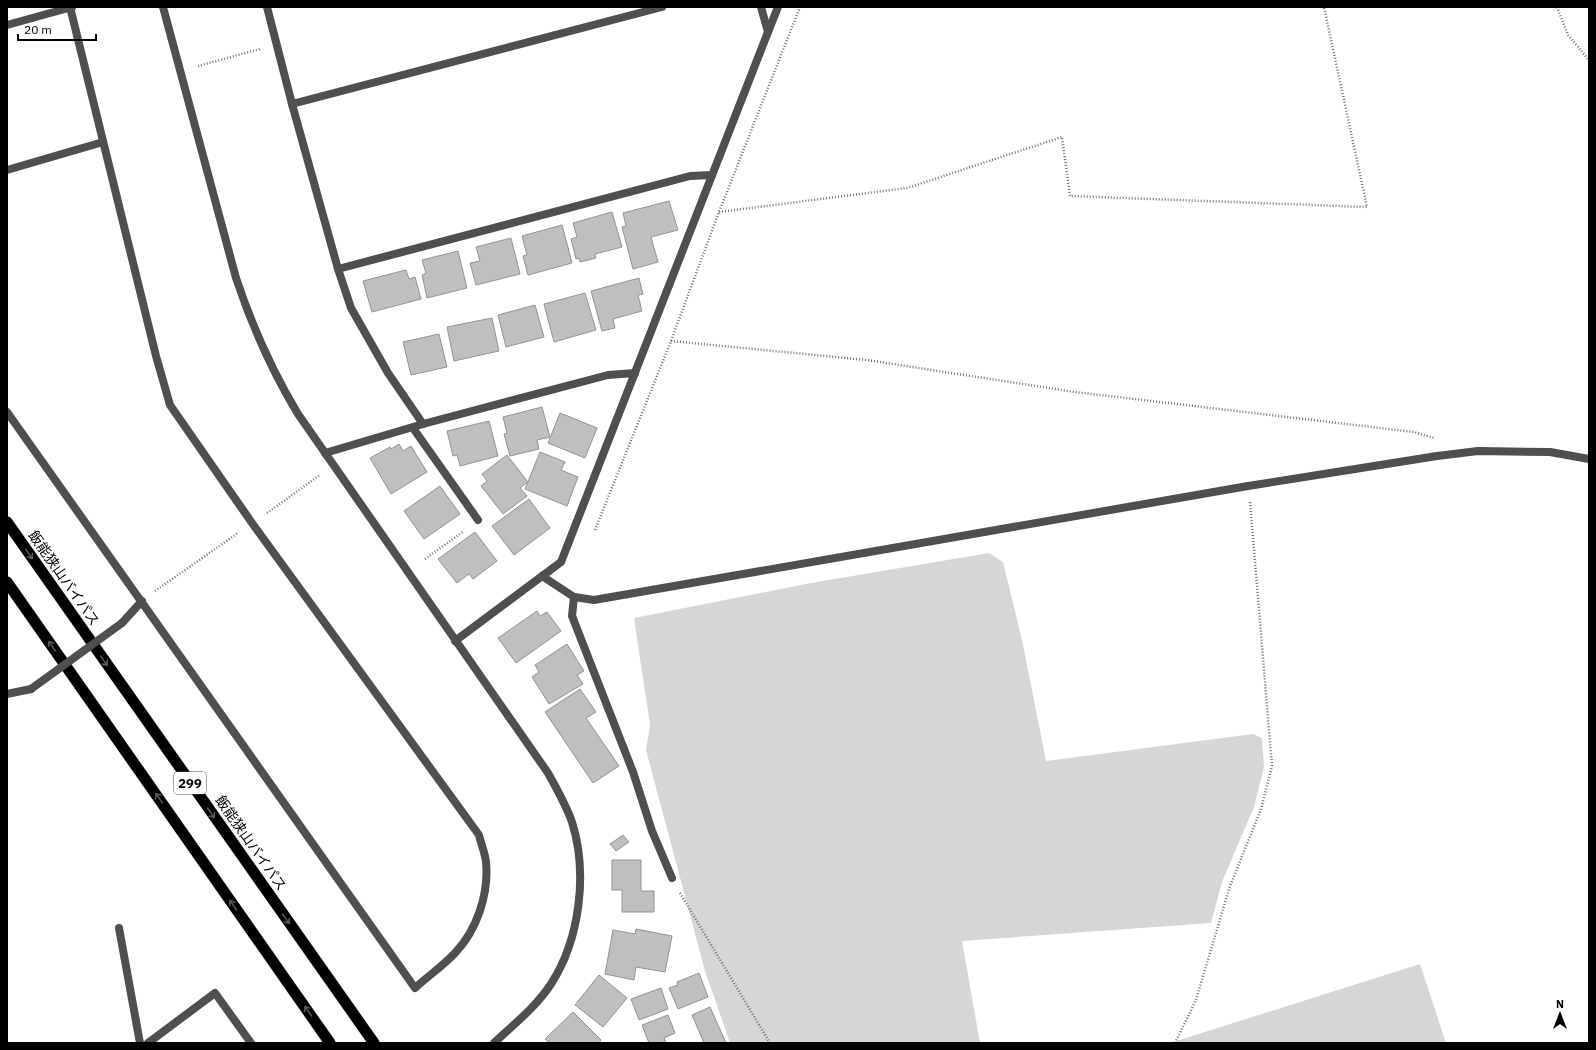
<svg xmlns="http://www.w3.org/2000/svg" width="1596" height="1050" font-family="'IBM Plex Sans','Noto Sans JP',sans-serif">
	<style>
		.green { fill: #d6d6d6 }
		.building { fill: #bfbfbf; stroke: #939393 }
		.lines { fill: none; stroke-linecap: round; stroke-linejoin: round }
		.trunk-casing { stroke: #dbdbdb; stroke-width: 12 }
		.path { stroke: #717171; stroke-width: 2.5; stroke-dasharray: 1 2; stroke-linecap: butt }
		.minor { stroke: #4f4f4f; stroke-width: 8 }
		.tertiary { stroke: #4f4f4f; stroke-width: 8 }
		.trunk { stroke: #000; stroke-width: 11 }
		.minor-bridge { stroke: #4f4f4f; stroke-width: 8 }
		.oneway { stroke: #595959 }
		.labels { text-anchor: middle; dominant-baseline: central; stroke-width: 3.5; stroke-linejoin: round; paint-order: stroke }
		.shield { fill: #fff; stroke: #4c4c4c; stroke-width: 1 }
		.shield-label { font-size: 13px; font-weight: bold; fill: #000 }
		.street-label { font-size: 14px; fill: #000; stroke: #fff }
	</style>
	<rect width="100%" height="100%" fill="#fff"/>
	<g class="green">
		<polygon points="989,553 1003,562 1022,640 1046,761 1253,734 1262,738 1264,767 1254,807 1222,882 1211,923 962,941 980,1043 730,1043 705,971 646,750 650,725 634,618 811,583"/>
		<polygon points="1420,964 1446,1043 1170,1043"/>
	</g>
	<g class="building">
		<polygon points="669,201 678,230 651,237 658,262 633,269 622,227 626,226 623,213"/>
		<polygon points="612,212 622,247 595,254 596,258 580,262 579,258 576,259 571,239 577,237 573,223"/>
		<polygon points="562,225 572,263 528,275 523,256 527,255 522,236"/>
		<polygon points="511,238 520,274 476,285 470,263 480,261 476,247"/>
		<polygon points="458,251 467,288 427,298 422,275 426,273 422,260"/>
		<polygon points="406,270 409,279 415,277 421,299 372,312 363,281"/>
		<polygon points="639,278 643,294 638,295 642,311 613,319 615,328 602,331 591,291"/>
		<polygon points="585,293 596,330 554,342 544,304"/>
		<polygon points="535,305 544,337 506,347 498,315"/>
		<polygon points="492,318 499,351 454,361 447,327"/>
		<polygon points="439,334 447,367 411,375 403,342"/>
		<polygon points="542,407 550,437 537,440 539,449 510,456 504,434 507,433 503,417"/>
		<polygon points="560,413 597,428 585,458 548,443"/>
		<polygon points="489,421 498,456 460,466 457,455 453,456 447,431"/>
		<polygon points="399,444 403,451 411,446 427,472 391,494 370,458 390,447 391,449"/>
		<polygon points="540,452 565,462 561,470 578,477 567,506 525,489"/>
		<polygon points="507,455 528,482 520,488 527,496 503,514 481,486 487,481 482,474"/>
		<polygon points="440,486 460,514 424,539 404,511"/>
		<polygon points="529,499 550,528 514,555 492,526"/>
		<polygon points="475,532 497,561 473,579 469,574 457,583 438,559"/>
		<polygon points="537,611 540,616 547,612 561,631 516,663 498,638"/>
		<polygon points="567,644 584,671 577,675 583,684 549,704 532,677 539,672 535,665"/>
		<polygon points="580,689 596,712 586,718 619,766 593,783 545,712"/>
		<polygon points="623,835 629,842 616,851 610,844"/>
		<polygon points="612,860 641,860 641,891 654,891 654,912 622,912 622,890 612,890"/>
		<polygon points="636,929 672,936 665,972 636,967 634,980 605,974 613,930 635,934"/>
		<polygon points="699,973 708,997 678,1009 669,988 678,985 677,982"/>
		<polygon points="599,975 627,998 603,1027 575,1005"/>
		<polygon points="661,988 668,1009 639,1020 631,999"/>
		<polygon points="710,1007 726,1043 704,1043 692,1015"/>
		<polygon points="573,1012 601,1040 599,1043 550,1043 545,1039"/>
		<polygon points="668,1015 675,1033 664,1038 666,1043 649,1043 642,1025"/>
	</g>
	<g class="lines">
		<defs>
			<g id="trunk">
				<polyline points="7,522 374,1043"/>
				<polyline points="7,582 330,1043"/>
			</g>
		</defs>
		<use href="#trunk" class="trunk-casing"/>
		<g class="path">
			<polyline points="1557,7 1568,35 1589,60"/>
			<polyline points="198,66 260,49"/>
			<polyline points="719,212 907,188 1062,137 1070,196 1367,207 1324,7"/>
			<polyline points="671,341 867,360 1075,392 1414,432 1434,438"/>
			<polyline points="267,513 320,475"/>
			<polyline points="595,530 671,341 719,212 800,7"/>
			<polyline points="425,559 464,531"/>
			<polyline points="155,591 238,533"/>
			<polyline points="680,893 770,1043"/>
			<polyline points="1175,1043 1196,1000 1229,889 1261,809 1272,766 1250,502"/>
		</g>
		<g class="minor">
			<polyline points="267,7 292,104 338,269 351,308 388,373 423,424"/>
			<polyline points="7,25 72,7"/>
			<polyline points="768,32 778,7"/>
			<polyline points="292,104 662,7"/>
			<polyline points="7,170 103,142"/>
			<polyline points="338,269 690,176 712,175"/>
			<path d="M7,412L415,988C428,976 443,966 455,953C477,930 489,894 486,862C485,853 481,844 479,835L252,523L170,405L156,356L70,7"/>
			<polyline points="413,428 478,520"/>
			<polyline points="325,453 423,424 608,375 635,373"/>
			<polyline points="542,576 574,597 594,600 1248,486 1437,456 1478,451 1550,452 1589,459"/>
			<polyline points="574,597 572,616 633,772 652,831 672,878"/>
			<polyline points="122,623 142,601"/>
			<polyline points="455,641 561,562 768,32 761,7"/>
			<polyline points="7,694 31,689"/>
			<polyline points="119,928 140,1043"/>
			<polyline points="148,1043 215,993 251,1043"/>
		</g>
		<path class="tertiary" d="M163,7L236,278C252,326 272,371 298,414L548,773C557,789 566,805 572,822C588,873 580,939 551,984C536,1007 514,1024 494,1043"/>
		<use href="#trunk" class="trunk"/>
		<polyline class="minor-bridge" points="31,689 122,623"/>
	</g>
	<defs><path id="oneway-shaft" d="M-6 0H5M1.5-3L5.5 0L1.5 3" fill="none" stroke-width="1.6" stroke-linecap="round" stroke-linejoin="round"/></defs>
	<g class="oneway">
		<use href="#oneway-shaft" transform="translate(29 554) rotate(55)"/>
		<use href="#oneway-shaft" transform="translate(52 646) rotate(-125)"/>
		<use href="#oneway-shaft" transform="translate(104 661) rotate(55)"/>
		<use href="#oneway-shaft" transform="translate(159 798) rotate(-125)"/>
		<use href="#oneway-shaft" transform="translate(211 813) rotate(55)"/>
		<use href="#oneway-shaft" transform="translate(233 905) rotate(-125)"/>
		<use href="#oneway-shaft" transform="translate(286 919) rotate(55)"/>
		<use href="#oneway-shaft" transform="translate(308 1011) rotate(-125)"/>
	</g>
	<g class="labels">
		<rect class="shield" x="174" y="772" width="32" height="22" rx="3"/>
		<g class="shield-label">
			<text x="190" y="783">299</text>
		</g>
		<g class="street-label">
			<text transform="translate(64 578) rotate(55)">飯能狭山バイパス</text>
			<text transform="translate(251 843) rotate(55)">飯能狭山バイパス</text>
		</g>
	</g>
	<rect width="1596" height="1050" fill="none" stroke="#000000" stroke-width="16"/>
	<g transform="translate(1560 1014)" stroke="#ffffff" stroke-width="3" paint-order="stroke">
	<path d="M0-3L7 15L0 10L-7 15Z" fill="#000000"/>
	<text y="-6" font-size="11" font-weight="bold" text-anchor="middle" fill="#000000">N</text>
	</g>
	<path d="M18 34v6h78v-6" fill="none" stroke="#000000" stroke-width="2"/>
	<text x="24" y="34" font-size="12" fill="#000000" stroke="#ffffff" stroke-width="3" paint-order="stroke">20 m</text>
</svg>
